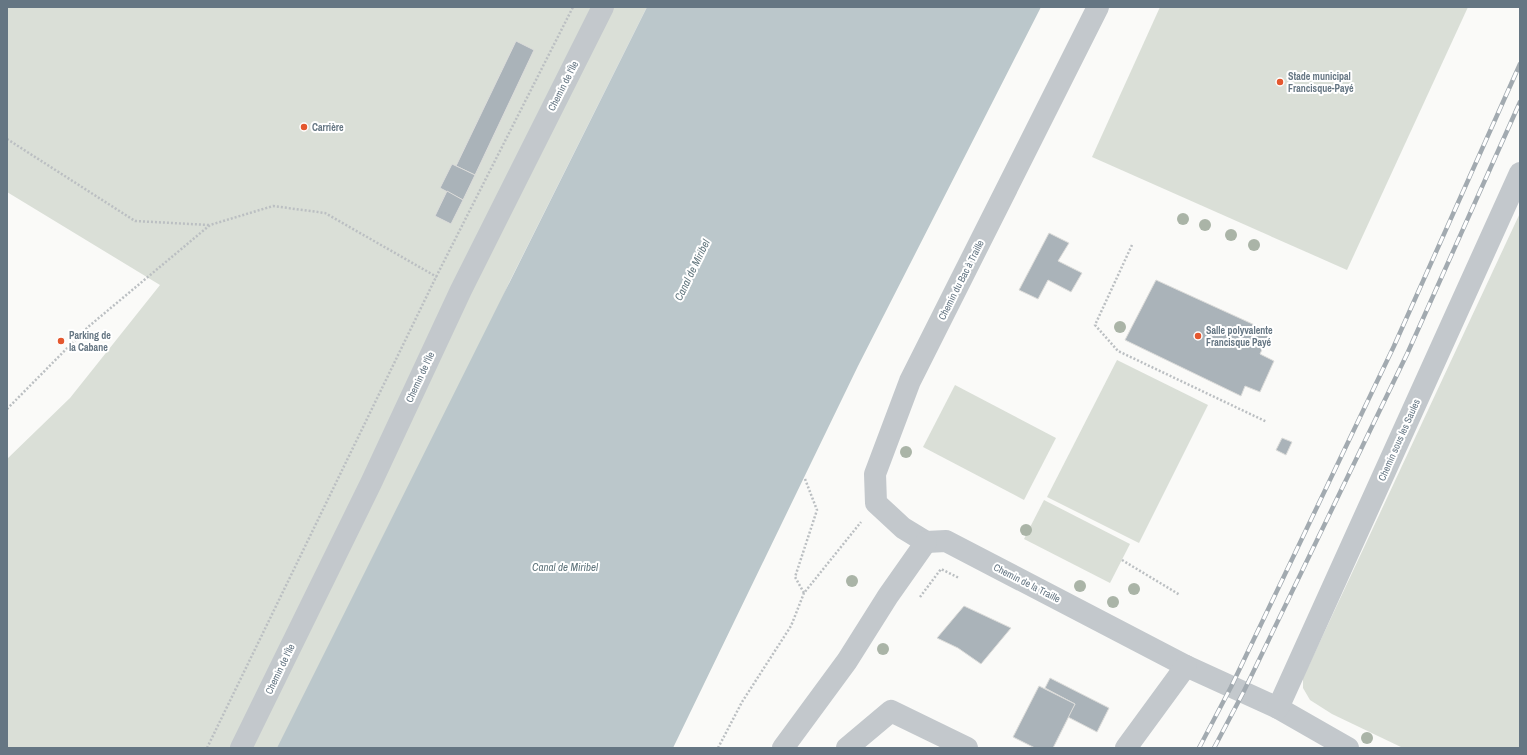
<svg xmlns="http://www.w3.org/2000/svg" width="1527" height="755" font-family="'Archivo Narrow',sans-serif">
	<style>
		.green { fill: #dadfd7 }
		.water { fill: #bbc7cb }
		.building { fill: #aab3b9; stroke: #dcdcda }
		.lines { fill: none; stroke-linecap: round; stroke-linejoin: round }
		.path { stroke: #bbbfc2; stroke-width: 2.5; stroke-dasharray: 2 2; stroke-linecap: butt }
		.minor { stroke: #c3c8cc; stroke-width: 22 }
		.rail-casing { stroke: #a2aab0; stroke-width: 4.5 }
		.rail { stroke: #fff; stroke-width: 3; stroke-dasharray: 9; stroke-linecap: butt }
		.tree { fill: #aab4a7 }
		.poi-dot { fill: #e4572e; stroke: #fff; stroke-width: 1.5 }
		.labels { text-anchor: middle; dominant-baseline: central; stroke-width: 4; stroke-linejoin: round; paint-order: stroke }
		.poi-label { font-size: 10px; font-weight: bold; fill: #657683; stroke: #fff; text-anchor: start }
		.street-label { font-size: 10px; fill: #657683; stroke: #fff }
		.water-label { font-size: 11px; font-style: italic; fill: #60757c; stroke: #fff }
	</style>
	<rect width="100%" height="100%" fill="#fafaf8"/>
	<g class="green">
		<polygon points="7,7 647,7 508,285 312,748 7,748 7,459 70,398 160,285 7,192"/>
		<polygon points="1160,7 1468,7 1347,270 1092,157"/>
		<polygon points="1520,213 1520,748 1403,748 1332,714 1310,700 1303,688 1303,678"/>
		<polygon points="1117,360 1208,405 1139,543 1047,497"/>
		<polygon points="955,385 1056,438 1024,500 923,447"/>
		<polygon points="1044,500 1130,544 1110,583 1024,539"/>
	</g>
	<polygon class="water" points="647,7 1041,7 858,366 673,748 277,748"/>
	<g class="building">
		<polygon points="516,41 534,50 475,175 456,166"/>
		<polygon points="452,164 475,175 463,200 440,188"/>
		<polygon points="447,191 463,200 451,224 435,216"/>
		<polygon points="1049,233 1069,243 1058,261 1082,273 1071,292 1048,280 1038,299 1019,290"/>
		<polygon points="1156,280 1270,332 1260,354 1274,361 1260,392 1245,386 1241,396 1125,340"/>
		<polygon points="1282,438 1292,442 1286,455 1276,450"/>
		<polygon points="964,606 1011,628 981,664 958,648 937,638"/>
		<polygon points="1050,678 1109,708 1097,732 1068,717 1075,704 1045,688"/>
		<polygon points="1039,686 1075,704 1053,748 1035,748 1013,737"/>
	</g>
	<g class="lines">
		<g class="path">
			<polyline points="7,139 135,221 209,225"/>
			<polyline points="1132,245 1095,325 1118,351 1267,422"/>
			<polyline points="7,409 88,327 210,225 273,206 325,213 437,277"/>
			<polyline points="805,479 817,510 795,577 804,593 861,522"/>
			<polyline points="1122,560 1180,595"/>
			<polyline points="920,597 941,569 959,578"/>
			<polyline points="207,748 436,277 573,7"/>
			<polyline points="718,748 742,702 791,626 804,593"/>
		</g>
		<g class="minor">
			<polyline points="926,542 903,528 876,503 875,474 910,381 1098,7"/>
			<polyline points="926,542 946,541 1186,666 1278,708 1348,748"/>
			<polyline points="1278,708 1520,173"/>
			<polyline points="241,748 371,483 461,290 603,7"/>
			<polyline points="783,748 847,661 888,596 926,542"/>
			<polyline points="847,748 891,711 967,748"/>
			<polyline points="1126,748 1186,666"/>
		</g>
		<defs>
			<g id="rail">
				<polyline points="1199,748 1231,687 1394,346 1520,64"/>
				<polyline points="1214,748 1243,693 1408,352 1520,102"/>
			</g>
		</defs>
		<use href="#rail" class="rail-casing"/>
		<use href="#rail" class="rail"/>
	</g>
	<g class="tree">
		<circle cx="1183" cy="219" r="6"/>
		<circle cx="1205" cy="225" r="6"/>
		<circle cx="1231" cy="235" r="6"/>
		<circle cx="1254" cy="245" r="6"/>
		<circle cx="1120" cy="327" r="6"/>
		<circle cx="906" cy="452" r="6"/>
		<circle cx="1026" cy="530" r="6"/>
		<circle cx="852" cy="581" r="6"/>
		<circle cx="1080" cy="586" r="6"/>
		<circle cx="1134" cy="589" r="6"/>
		<circle cx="1113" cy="602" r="6"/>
		<circle cx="883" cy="649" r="6"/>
		<circle cx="1367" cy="738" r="6"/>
	</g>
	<g class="poi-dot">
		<circle cx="1280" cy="82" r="4"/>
		<circle cx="304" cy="127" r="4"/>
		<circle cx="1198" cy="336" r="4"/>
		<circle cx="61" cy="341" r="4"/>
	</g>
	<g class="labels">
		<g class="poi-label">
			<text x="1288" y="76">Stade municipal<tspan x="1288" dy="12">Francisque-Payé</tspan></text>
			<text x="312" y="127">Carrière</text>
			<text x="1206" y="330">Salle polyvalente<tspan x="1206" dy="12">Francisque Payé</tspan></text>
			<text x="69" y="335">Parking de<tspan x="69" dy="12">la Cabane</tspan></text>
		</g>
		<g class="street-label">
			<text transform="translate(563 86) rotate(-63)">Chemin de l'Île</text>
			<text transform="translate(961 280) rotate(-63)">Chemin du Bac à Traille</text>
			<text transform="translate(420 377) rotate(-65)">Chemin de l'Île</text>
			<text transform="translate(1399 440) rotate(-66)">Chemin sous les Saules</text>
			<text transform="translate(1027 583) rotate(27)">Chemin de la Traille</text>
			<text transform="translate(280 669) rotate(-64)">Chemin de l'Île</text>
		</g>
		<g class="water-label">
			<text transform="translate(692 270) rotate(-64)">Canal de Miribel</text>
			<text x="565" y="567">Canal de Miribel</text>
		</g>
	</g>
	<rect width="1527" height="755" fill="none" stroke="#657683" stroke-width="16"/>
</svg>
